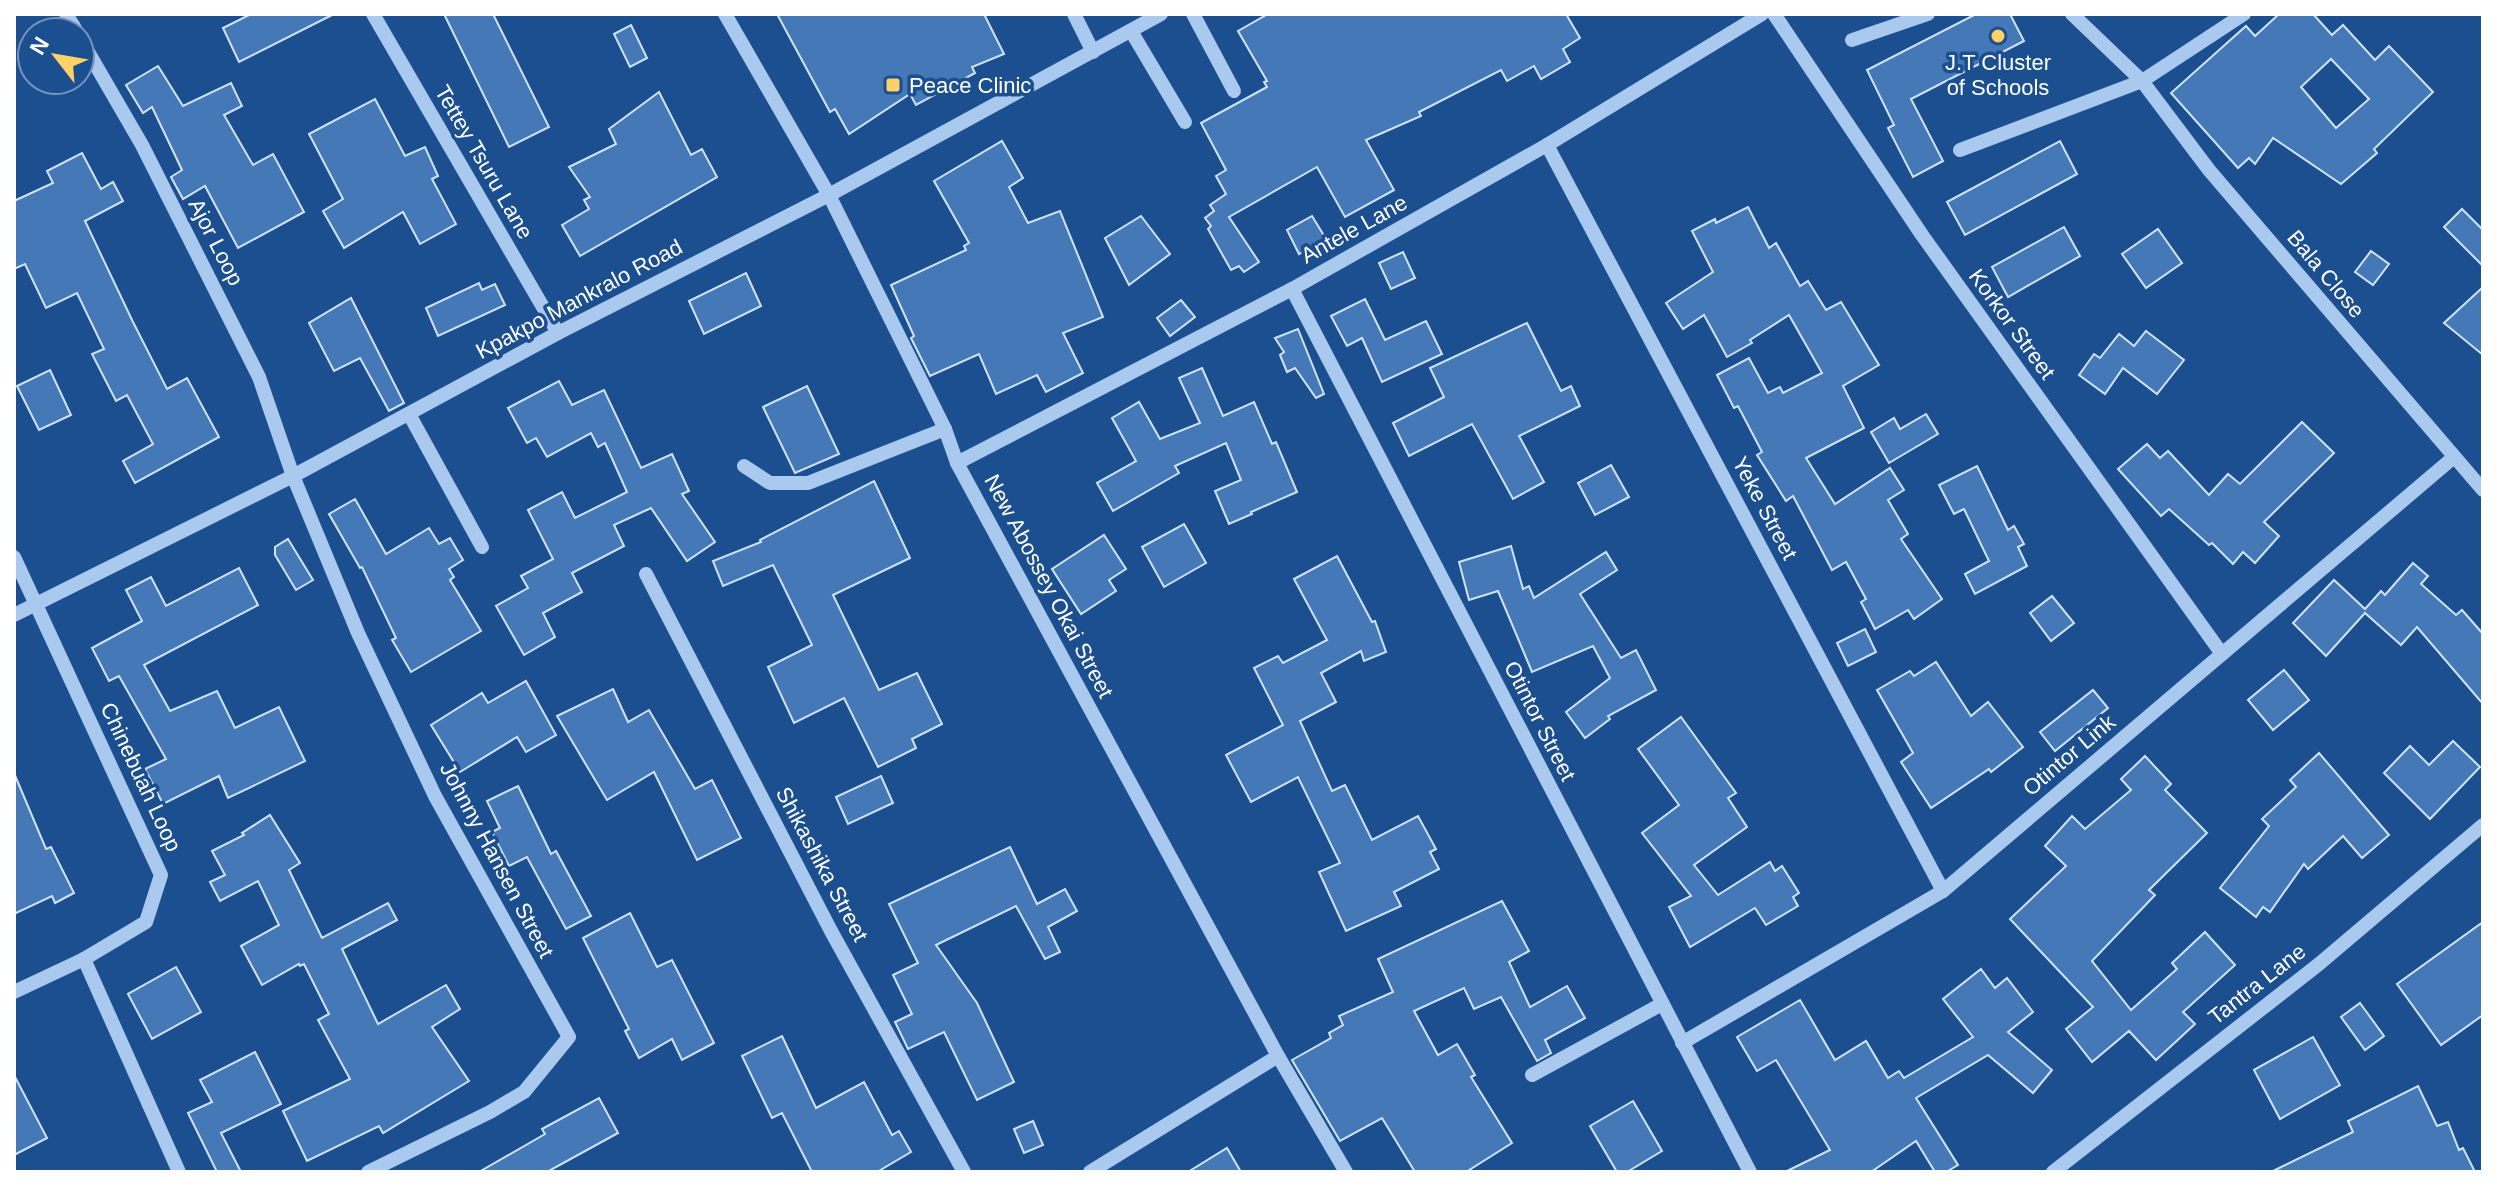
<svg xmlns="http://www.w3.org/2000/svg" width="2497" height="1186" font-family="Helvetica,sans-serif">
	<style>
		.building { fill: #4478b7; stroke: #cfe3fa; stroke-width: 2; fill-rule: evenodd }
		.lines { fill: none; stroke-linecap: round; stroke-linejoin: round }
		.minor { stroke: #a9c9ee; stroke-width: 14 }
		.poi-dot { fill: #ffd166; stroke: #1b4f8f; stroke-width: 3 }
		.labels { text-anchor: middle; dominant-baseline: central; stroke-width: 7; stroke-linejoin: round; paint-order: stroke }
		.poi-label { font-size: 22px; fill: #fff; stroke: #1b4f8f }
		.street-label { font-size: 22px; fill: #fff; stroke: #1b4f8f }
	</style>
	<rect width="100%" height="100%" fill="#1b4f8f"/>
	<g class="building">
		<polygon points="251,14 334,14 239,62 223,28"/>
		<polygon points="444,14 493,14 549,127 509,147"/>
		<polygon points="777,14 984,14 1004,54 972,67 975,73 916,105 910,94 849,134 835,109 830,112"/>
		<polygon points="1268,14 1566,14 1580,38 1563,49 1570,62 1541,79 1534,66 1507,81 1501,70 1419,112 1421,116 1366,140 1394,190 1345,217 1317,167 1229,217 1259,262 1244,272 1239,266 1231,270 1208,229 1211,226 1205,218 1214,211 1210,205 1226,194 1216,176 1226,170 1201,123 1267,87 1264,82 1267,81 1238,31"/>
		<polygon points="1976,14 2010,14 2024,41 1911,99 1943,161 1913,177 1888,128 1894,125 1867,70"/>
		<path d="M2279,14H2313L2332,35L2343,25L2375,60L2389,46L2433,92L2374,149L2377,153L2341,184L2273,138L2255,164L2249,158L2238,168L2171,93L2246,26L2255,36ZM2331,59L2369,99L2336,128L2301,87Z"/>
		<polygon points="631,25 647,58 630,67 614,34"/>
		<polygon points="158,66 183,106 231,83 242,106 224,115 253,165 273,154 304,212 238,248 205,186 183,199 171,177 182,170 152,107 143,113 126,85"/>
		<polygon points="659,92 691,155 702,149 717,177 580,256 562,225 589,209 584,200 590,197 569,167 616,144 609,129"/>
		<polygon points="375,99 405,156 425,147 438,176 432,179 456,224 420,244 403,212 344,248 323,211 343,199 309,134"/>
		<polygon points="1002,141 1023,178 1009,187 1028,223 1060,211 1103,317 1063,333 1083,373 1046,392 1037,375 996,394 979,354 930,376 911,338 914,336 891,285 966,250 964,246 969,243 934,181"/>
		<polygon points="2060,141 2077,174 1965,235 1947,202"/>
		<polygon points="82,153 101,189 113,182 123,201 85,221 133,322 167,389 187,378 219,437 135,483 123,461 153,444 127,395 116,401 92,354 104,349 77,293 46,308 25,264 14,269 14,201 53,183 47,171"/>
		<polygon points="1748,207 1769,248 1776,243 1800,286 1808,281 1826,310 1841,302 1879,365 1843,386 1864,428 1806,458 1835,504 1890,468 1904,490 1888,500 1908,534 1901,539 1942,599 1914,619 1908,610 1875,629 1861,602 1866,599 1846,562 1832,570 1793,496 1786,501 1757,455 1762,452 1738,406 1734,408 1717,375 1749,358 1768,393 1780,387 1783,393 1822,373 1789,315 1750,340 1752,343 1727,357 1704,315 1683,329 1666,303 1713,272 1692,231 1715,219 1716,223"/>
		<polygon points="2462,209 2483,230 2483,266 2444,227"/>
		<polygon points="1141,216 1170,254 1129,285 1105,238"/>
		<polygon points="1312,216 1326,239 1299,254 1287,230"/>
		<polygon points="2064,227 2080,256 2008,297 1992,267"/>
		<polygon points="2158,229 2182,263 2146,288 2122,254"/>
		<polygon points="2371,251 2389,264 2373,285 2355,272"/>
		<polygon points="1403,252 1415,278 1391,289 1379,263"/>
		<polygon points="746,273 761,306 704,334 689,301"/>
		<polygon points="479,283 482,290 495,284 505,305 438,336 426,308"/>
		<polygon points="2483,287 2483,355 2444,323"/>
		<polygon points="351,298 404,403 389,411 360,358 334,371 309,323"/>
		<polygon points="1365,299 1385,340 1426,321 1442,354 1382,382 1362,338 1347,346 1331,316"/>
		<polygon points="1181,300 1195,317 1170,336 1157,318"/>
		<polygon points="1527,323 1561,391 1571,386 1580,406 1519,436 1544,482 1513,499 1472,424 1409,456 1393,423 1444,397 1430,368"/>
		<polygon points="1298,329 1324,394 1316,398 1295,368 1287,372 1280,355 1284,352 1275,338"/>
		<polygon points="2146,331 2184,360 2157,394 2123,368 2105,394 2079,375 2094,354 2100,358 2119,334 2134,346"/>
		<polygon points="1202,368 1223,416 1254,402 1272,444 1276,442 1297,492 1251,512 1252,514 1229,524 1215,491 1241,480 1226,443 1175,466 1179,473 1113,511 1097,483 1136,461 1112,418 1139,402 1160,439 1200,423 1179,378"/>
		<polygon points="50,370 71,415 39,430 17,386"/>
		<polygon points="559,381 572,405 604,390 641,468 672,454 689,491 682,494 715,542 687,561 651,508 614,525 624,546 572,573 582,592 543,613 555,637 524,655 496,606 528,588 521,576 553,559 528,510 562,492 575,518 627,492 605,443 598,447 591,433 547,457 536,438 527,443 508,408"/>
		<polygon points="807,386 839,454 795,473 763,407"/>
		<polygon points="1926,414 1938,434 1889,463 1871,432 1894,418 1900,429"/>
		<polygon points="2302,422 2334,453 2264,522 2279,536 2255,563 2243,552 2233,564 2212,543 2209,545 2169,509 2161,516 2118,469 2147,444 2160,458 2168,451 2209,495 2228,474 2240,484"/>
		<polygon points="1611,465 1629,497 1595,515 1578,483"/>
		<polygon points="1977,466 2008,530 2014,526 2024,544 2018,547 2027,566 1975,594 1965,574 1989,561 1964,509 1954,514 1939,485"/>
		<polygon points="874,481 910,558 833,595 879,690 917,673 942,724 912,739 916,748 878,767 844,698 794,723 768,667 812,645 773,565 723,586 713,561 761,542 760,540"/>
		<polygon points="355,499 386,554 429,528 439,544 450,538 463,560 449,569 454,577 450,580 481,631 411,672 392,640 396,638 362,567 360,568 329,514"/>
		<polygon points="1184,524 1206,563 1164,587 1142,547"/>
		<polygon points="1104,535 1126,569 1109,580 1116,591 1081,614 1052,569"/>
		<polygon points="288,539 313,580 296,590 275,555 275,547"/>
		<polygon points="1511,546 1523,589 1529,586 1534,598 1606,552 1617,570 1580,594 1621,658 1636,650 1656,690 1608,716 1610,719 1585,738 1566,712 1610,678 1593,646 1532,672 1498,591 1469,600 1459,562"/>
		<polygon points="1337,556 1372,622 1375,621 1386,652 1364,661 1361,651 1321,673 1336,702 1300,721 1332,791 1345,785 1372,840 1418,816 1436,849 1430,852 1439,869 1394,892 1401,906 1346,931 1319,872 1340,863 1298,777 1251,802 1226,755 1283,725 1254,668 1278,656 1283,663 1327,640 1294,579"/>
		<polygon points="2413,563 2428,576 2421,584 2456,615 2462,610 2483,634 2483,704 2417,627 2401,645 2365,613 2326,656 2293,623 2334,580 2365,609 2381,591 2385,595"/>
		<polygon points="239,568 258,605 144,665 170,711 217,691 235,728 279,707 305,761 228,798 219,776 163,804 145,769 166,759 119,676 109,681 92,648 142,621 126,590 151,577 166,606"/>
		<polygon points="2052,596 2074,623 2051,641 2030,613"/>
		<polygon points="1865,629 1876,652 1848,666 1837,643"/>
		<polygon points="1936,662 1971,716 1988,702 2023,747 1991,772 1989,769 1931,808 1901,762 1913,753 1877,690 1910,671 1914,676"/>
		<polygon points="2284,670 2309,700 2273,730 2248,700"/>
		<polygon points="526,681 556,735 526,752 517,737 460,772 431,725 482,693 488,703"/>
		<polygon points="613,689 628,722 649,710 695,789 712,780 741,838 697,860 654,772 607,800 557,716"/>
		<polygon points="2093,690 2108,708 2055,751 2040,732"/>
		<polygon points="1681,717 1736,793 1728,798 1747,827 1694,865 1718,895 1770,862 1775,871 1782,866 1799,893 1793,897 1798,906 1766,925 1755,908 1690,947 1669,907 1691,896 1642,833 1679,805 1638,749"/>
		<polygon points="2453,741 2480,767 2430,819 2384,773 2410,746 2429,765"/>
		<polygon points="2319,753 2389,835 2362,858 2343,836 2308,869 2304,864 2270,912 2263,907 2256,917 2220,888 2269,826 2262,819 2296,787 2290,780"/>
		<polygon points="2145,756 2171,784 2165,790 2207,833 2149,890 2155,895 2092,961 2131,1010 2177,969 2172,963 2205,932 2235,965 2183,1012 2195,1024 2156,1060 2129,1031 2092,1062 2066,1029 2093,1007 2010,919 2066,866 2045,846 2072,816 2085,829 2131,790 2121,779"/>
		<polygon points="14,773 46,849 51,847 74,893 55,903 52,896 14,914"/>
		<polygon points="881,776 893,803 848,824 836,797"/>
		<polygon points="518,786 551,854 556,851 591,916 566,929 527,857 509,866 492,832 500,828 487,801"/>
		<polygon points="270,815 300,863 289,870 322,938 388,903 397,920 342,949 378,1024 446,985 460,1009 432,1027 469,1081 383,1133 379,1126 307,1161 283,1111 350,1079 318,1020 329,1014 304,964 300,966 299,964 262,985 241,946 279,925 258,881 220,901 210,882 225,875 212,851 244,835 242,833"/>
		<polygon points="1010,847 1037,904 1065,889 1077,911 1048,927 1060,952 1045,959 1016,906 936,945 977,1003 1014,1082 977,1100 944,1032 908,1049 895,1022 912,1014 893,975 918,963 889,904"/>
		<polygon points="1502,901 1529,951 1509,962 1530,1007 1567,986 1585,1018 1545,1040 1551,1053 1537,1061 1501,997 1474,1009 1464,988 1414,1011 1438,1055 1457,1044 1475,1075 1471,1077 1512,1143 1466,1172 1415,1172 1382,1118 1340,1141 1292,1060 1331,1038 1329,1033 1343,1025 1339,1016 1393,992 1378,959"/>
		<polygon points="630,913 657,967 672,960 714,1043 682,1060 672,1039 639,1058 625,1031 629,1029 583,938"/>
		<polygon points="2483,922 2483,1015 2441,1045 2397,984"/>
		<polygon points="176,967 201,1012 152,1039 128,994"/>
		<polygon points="1981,969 1995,988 2007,978 2033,1012 2008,1032 2052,1070 2033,1093 1988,1055 1916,1098 1958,1165 1946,1172 1935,1172 1916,1141 1871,1172 1785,1172 1830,1150 1776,1060 1757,1071 1737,1037 1800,1000 1835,1060 1866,1041 1888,1078 1899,1071 1904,1078 1973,1037 1943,999"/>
		<polygon points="2360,1003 2384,1036 2365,1050 2341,1017"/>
		<polygon points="782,1036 816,1108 864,1082 892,1135 899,1131 911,1152 877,1172 812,1172 782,1113 772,1118 742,1056"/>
		<polygon points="2313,1037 2340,1085 2280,1119 2254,1070"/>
		<polygon points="255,1052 281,1104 221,1133 241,1172 217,1172 188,1113 212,1102 200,1080"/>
		<polygon points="14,1075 47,1138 14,1155"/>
		<polygon points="2418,1086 2437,1126 2448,1122 2459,1150 2463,1148 2475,1172 2271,1172 2353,1132 2348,1121"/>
		<polygon points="599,1098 618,1133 547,1172 479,1172 545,1134 542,1129"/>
		<polygon points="1633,1101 1662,1151 1627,1172 1617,1172 1590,1126"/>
		<polygon points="1033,1121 1043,1145 1024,1153 1014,1129"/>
		<polygon points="1227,1148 1241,1172 1188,1172"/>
	</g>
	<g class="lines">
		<g class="minor">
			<polyline points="66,14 77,32"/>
			<polyline points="373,14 558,333"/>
			<polyline points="725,14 829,195 945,429 957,463 1278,1056 1346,1172"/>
			<polyline points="1074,14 1093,52"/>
			<polyline points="1193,14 1234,91"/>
			<polyline points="1774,14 1922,235 2222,654"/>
			<polyline points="2072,14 2142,81 2209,170 2483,490"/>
			<polyline points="1131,31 1185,122"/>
			<polyline points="80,38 142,145 259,377 293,476 358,633 435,796 569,1037 524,1092 490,1112 368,1172"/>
			<polyline points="1852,40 1928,14"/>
			<polyline points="1547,145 1943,891"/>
			<polyline points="1960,150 2142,81 2244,14"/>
			<polyline points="1292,289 1750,1172"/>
			<polyline points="409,414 482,547"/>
			<polyline points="957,463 1292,289 1547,145 1762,14"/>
			<polyline points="744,466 770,483 808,483 945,429"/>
			<polyline points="14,557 161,875 146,922 84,959 14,992"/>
			<polyline points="646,574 831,931 964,1172"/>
			<polyline points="14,615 293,476 558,333 829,195 1161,14"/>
			<polyline points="84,959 179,1172"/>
			<polyline points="1682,1043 1943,891 2454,457"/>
			<polyline points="1532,1075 1662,1004"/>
			<polyline points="1090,1172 1278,1056"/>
			<polyline points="2053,1172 2319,964 2483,825"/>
		</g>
	</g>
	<g class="poi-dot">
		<circle cx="1998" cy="36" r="8"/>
		<rect x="885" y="77" width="16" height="16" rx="4"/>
	</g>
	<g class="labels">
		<g class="poi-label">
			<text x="1998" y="62">J.T Cluster<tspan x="1998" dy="25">of Schools</tspan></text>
			<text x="909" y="85" text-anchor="start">Peace Clinic</text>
		</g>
		<g class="street-label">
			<text transform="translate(484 162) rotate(60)">Tettey Tsuru Lane</text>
			<text transform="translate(1354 229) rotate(-29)">Antele Lane</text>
			<text transform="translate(216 242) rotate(63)">Ajor Loop</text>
			<text transform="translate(2326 274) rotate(50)">Bala Close</text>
			<text transform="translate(579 299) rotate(-28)">Kpakpo Mankralo Road</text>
			<text transform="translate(2012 324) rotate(54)">Korkor Street</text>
			<text transform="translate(1765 508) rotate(62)">Yeke Street</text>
			<text transform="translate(1049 586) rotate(62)">New Abossey Okai Street</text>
			<text transform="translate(1540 721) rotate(63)">Otintor Street</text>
			<text transform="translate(2069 755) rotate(-40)">Otintor Link</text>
			<text transform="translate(141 777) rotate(65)">Chinebuah Loop</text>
			<text transform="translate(497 860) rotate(62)">Johnny Hansen Street</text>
			<text transform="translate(822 864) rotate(62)">Shikashika Street</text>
			<text transform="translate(2257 984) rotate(-38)">Tantra Lane</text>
		</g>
	</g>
	<rect width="2497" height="1186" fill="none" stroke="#ffffff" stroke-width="32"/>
	<g transform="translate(56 56) rotate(301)"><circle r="38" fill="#1b4f8f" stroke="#7695bc" stroke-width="2"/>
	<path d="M0-6L14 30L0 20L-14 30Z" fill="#ffd166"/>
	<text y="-12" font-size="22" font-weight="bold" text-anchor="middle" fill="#ffffff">N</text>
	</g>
</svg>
